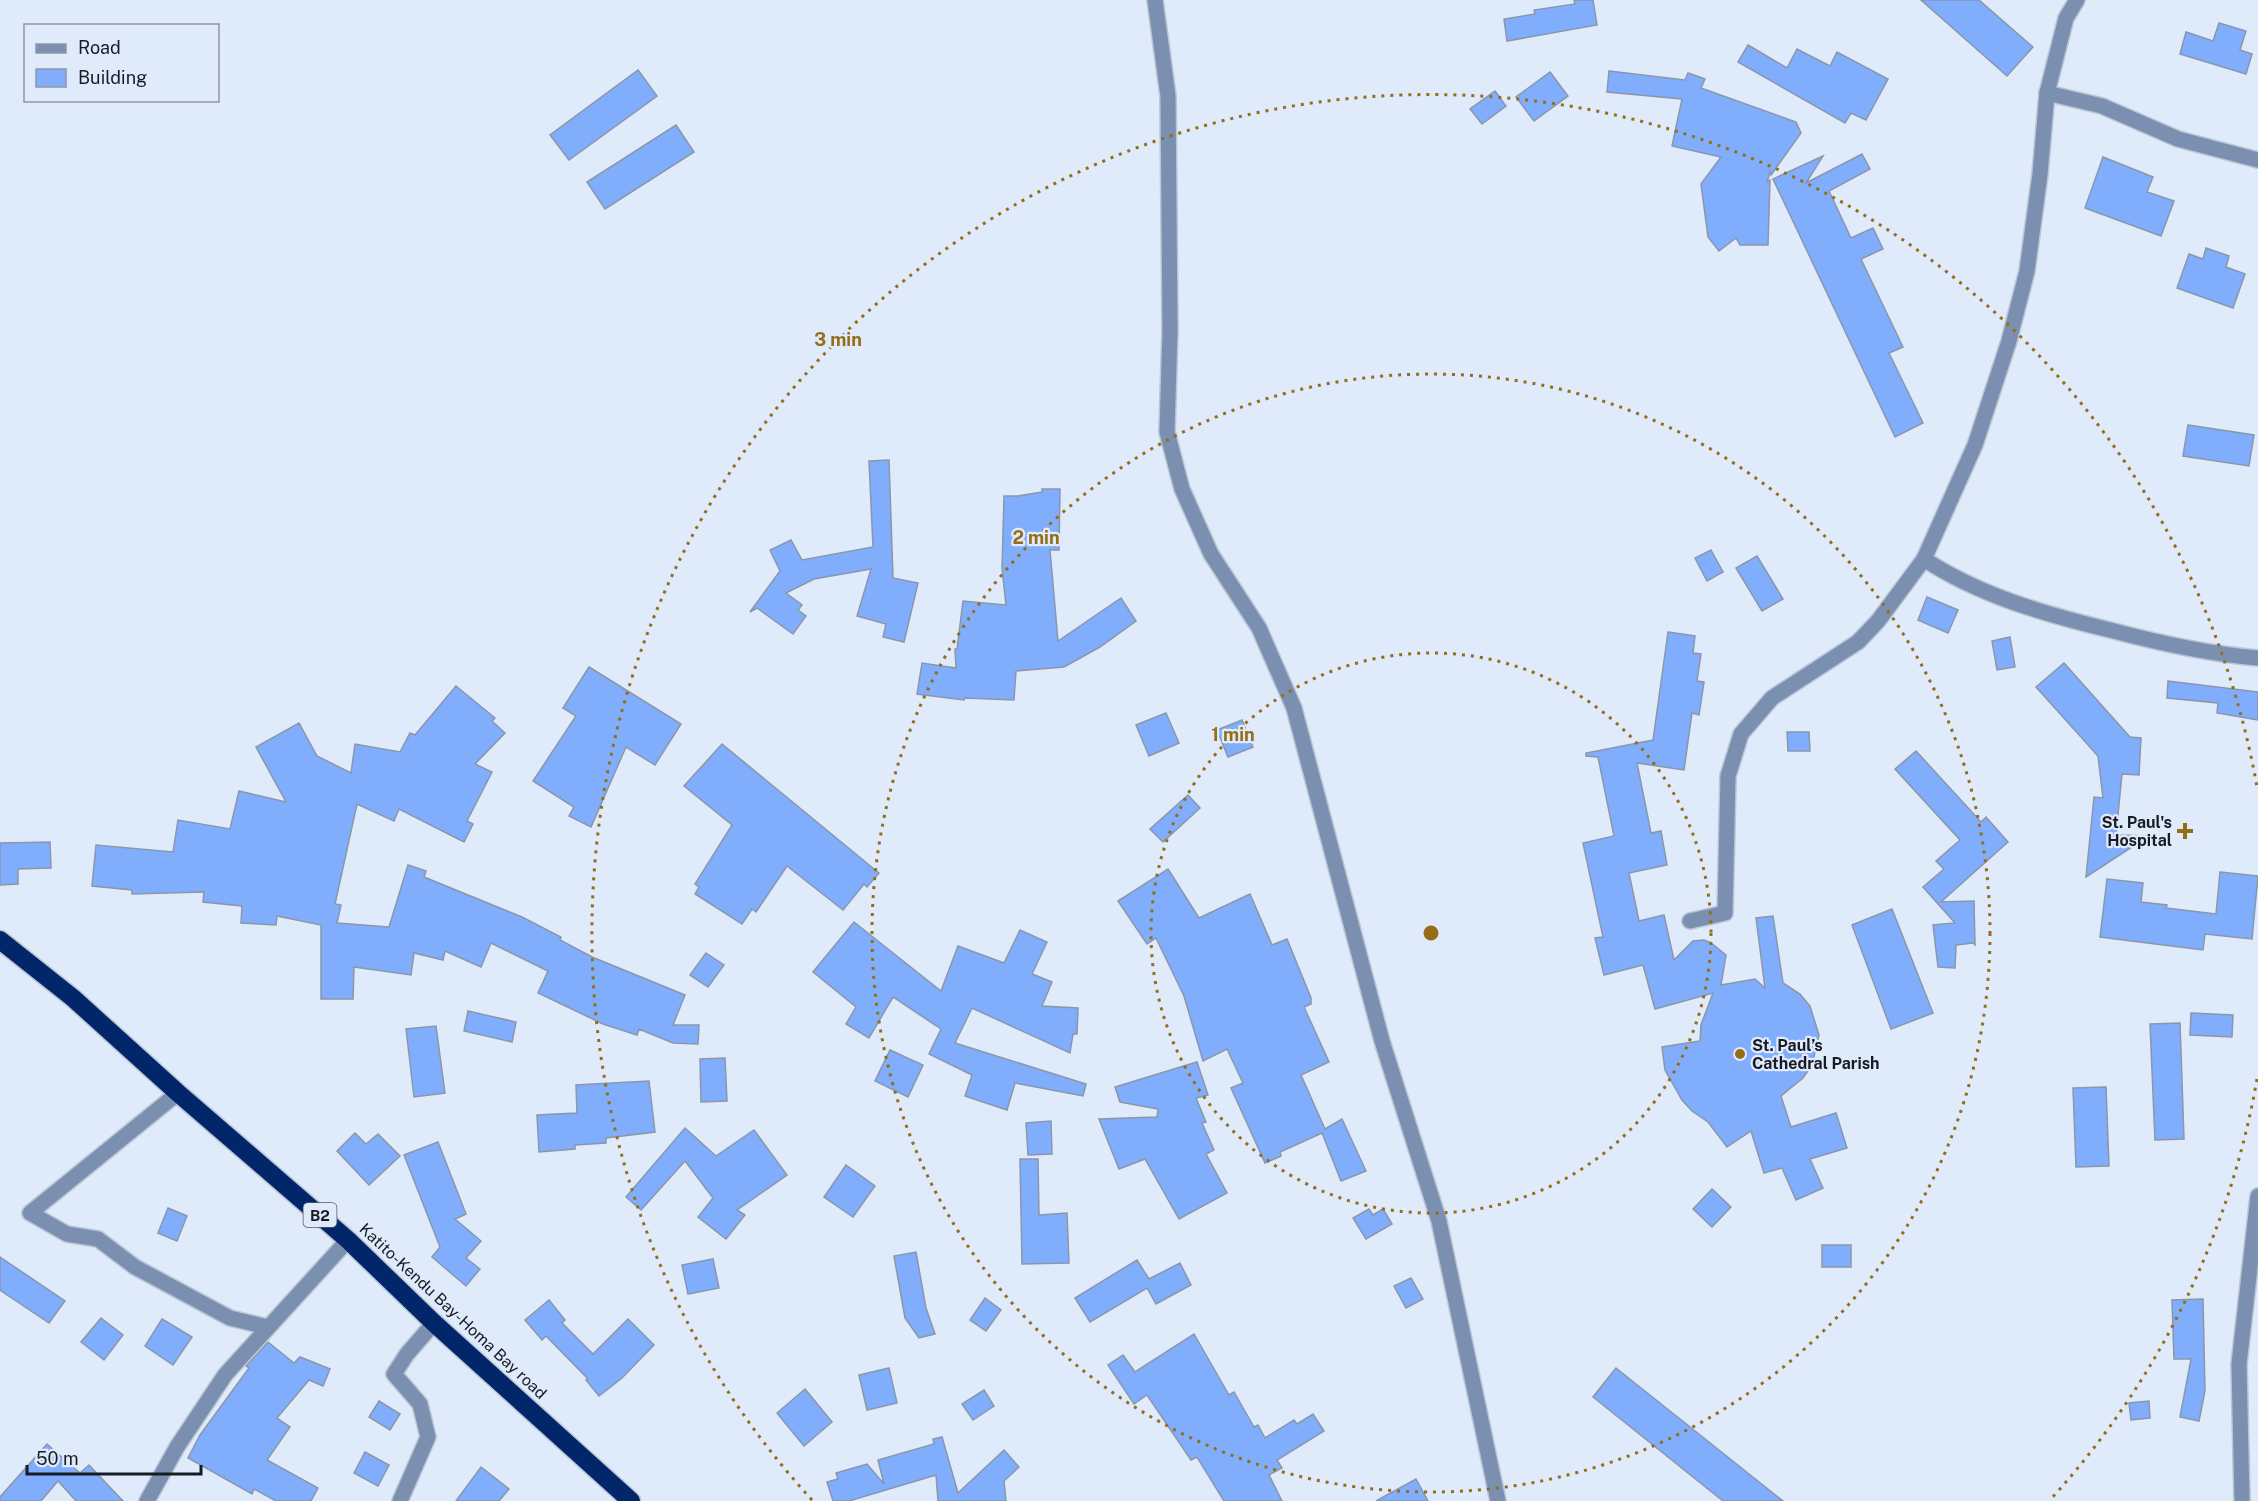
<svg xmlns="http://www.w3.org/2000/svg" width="2258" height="1501" font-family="'Public Sans',sans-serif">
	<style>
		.building { fill: #80aefd; stroke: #8a96aa; stroke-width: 1.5 }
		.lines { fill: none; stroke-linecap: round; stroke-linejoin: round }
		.street-casing { stroke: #bbc5d4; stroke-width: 18 }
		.highway-casing { stroke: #bbc5d4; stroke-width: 21 }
		.street { stroke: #7b8fb1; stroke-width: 15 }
		.highway { stroke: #01276a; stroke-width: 18 }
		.ring { fill: none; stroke: #956d17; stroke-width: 3; stroke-dasharray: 3 6 }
		.poi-dot { fill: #956d17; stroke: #dfeafb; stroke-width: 2 }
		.labels { text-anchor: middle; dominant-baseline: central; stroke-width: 4.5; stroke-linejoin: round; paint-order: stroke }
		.shield { fill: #dfeafb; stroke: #535964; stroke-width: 1.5 }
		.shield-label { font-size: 15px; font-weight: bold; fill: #171b23 }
		.poi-label { font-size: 16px; font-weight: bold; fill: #171b23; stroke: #dfeafb; text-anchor: end }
		.street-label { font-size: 16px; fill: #171b23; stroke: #dfeafb }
		.centre { fill: #956d17; stroke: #dfeafb; stroke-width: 3 }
		.ring-label { font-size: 18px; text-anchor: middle; font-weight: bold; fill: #956d17; stroke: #dfeafb; stroke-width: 4.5; stroke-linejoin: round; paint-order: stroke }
	</style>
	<rect width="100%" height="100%" fill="#dfeafb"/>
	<g class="building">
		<polygon points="1574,0 1593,0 1597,25 1507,41 1504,19 1535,14 1534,10 1575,4"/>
		<polygon points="1921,0 1979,0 2033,47 2007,76"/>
		<polygon points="2219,23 2246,31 2240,50 2252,54 2246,74 2180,54 2186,32 2213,41"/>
		<polygon points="1748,45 1787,68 1797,49 1830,66 1837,52 1888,79 1866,120 1851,113 1845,123 1738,62"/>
		<polygon points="638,70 657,96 569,160 550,135"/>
		<polygon points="1609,71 1685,80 1688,73 1705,79 1701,88 1796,122 1801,133 1771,175 1770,172 1767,182 1770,180 1768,245 1740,245 1736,238 1719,251 1708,237 1701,184 1721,157 1672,146 1682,99 1607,92"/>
		<polygon points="1550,72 1568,96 1534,121 1516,97"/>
		<polygon points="1495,91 1506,106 1482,124 1470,109"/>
		<polygon points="676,125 694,152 605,209 587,182"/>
		<polygon points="1862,154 1870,169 1829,191 1851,238 1873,228 1883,249 1861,259 1903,347 1889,353 1923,423 1895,437 1773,179 1823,156 1806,183"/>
		<polygon points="2103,157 2153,177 2147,192 2174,201 2161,236 2085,208"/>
		<polygon points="2206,248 2229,256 2226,267 2245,274 2233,308 2177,288 2189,254 2203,259"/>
		<polygon points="2188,425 2254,435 2249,466 2183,456"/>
		<polygon points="889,460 893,578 918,583 904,642 883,637 886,624 857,616 871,569 814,579 786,593 802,605 798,610 806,616 793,634 757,608 750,612 780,571 770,550 791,540 802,560 873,547 869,461"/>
		<polygon points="1042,489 1060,489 1059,550 1050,550 1058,641 1121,598 1136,621 1100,647 1064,667 1016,671 1014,700 965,698 964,700 917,694 922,663 956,668 955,649 957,649 963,601 1006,605 1002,568 1004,496 1018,496 1042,492"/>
		<polygon points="1711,550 1723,572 1707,581 1695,558"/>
		<polygon points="1757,556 1783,599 1762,611 1736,568"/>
		<polygon points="1927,597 1958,610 1948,633 1918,620"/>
		<polygon points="1668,632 1695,636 1693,653 1701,654 1697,681 1704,682 1699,715 1692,713 1684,770 1637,763 1651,833 1661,831 1667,865 1629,873 1639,921 1664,915 1674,960 1693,941 1704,940 1711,943 1726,955 1721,985 1755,979 1765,988 1756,918 1773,916 1783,983 1800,994 1810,1006 1819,1035 1812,1065 1803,1078 1781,1096 1791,1127 1836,1113 1847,1148 1810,1159 1823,1188 1796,1200 1782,1168 1764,1173 1751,1131 1727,1147 1708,1122 1692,1111 1682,1100 1665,1070 1662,1047 1700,1041 1701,1025 1713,993 1655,1009 1643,965 1604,975 1595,938 1603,937 1583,843 1614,836 1598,757 1586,756 1586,753 1653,740"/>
		<polygon points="2010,637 2015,667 1997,670 1992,641"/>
		<polygon points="2064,663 2130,737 2141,738 2139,775 2122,774 2116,835 2149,836 2086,877 2094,797 2103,798 2098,756 2036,687"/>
		<polygon points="589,667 681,724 655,765 626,747 591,827 569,816 574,807 533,781 576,716 563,708"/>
		<polygon points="2168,681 2258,692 2258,720 2217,713 2218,703 2167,698"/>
		<polygon points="456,686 495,718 492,721 505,733 475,764 492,772 467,821 473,824 464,842 399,809 394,821 357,804 335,904 341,905 337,923 389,927 408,865 426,871 424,877 522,917 561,937 560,940 592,957 685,995 673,1025 699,1025 698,1044 673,1043 639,1029 637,1035 603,1024 538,993 548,971 491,943 481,967 445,951 443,960 414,953 411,975 354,967 353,999 321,999 321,925 277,916 276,925 241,923 242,906 203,902 204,892 132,894 132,890 92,886 96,845 173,852 178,820 230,829 239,791 286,802 256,747 299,723 317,756 351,773 355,744 400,752 410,733 415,735"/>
		<polygon points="1166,713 1179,743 1149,756 1136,725"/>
		<polygon points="1242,720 1253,747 1228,757 1217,730"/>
		<polygon points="1787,732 1809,732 1810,751 1788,751"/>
		<polygon points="722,744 879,873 867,887 864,884 843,910 787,866 756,912 752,909 742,924 695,894 699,887 695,884 732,825 684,786"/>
		<polygon points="1916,751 1981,822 1986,817 2008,842 1941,902 1974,901 1975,945 1973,943 1956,945 1955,968 1938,967 1933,925 1955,923 1923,887 1944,869 1936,861 1960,840 1895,769"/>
		<polygon points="1188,795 1200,808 1163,842 1150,829"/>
		<polygon points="50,842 51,868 18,869 18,884 0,885 0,843"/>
		<polygon points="1168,869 1199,918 1250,894 1272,945 1287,939 1311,998 1311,1004 1304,1007 1329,1062 1301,1075 1325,1129 1342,1119 1366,1171 1341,1181 1322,1133 1280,1152 1281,1156 1265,1163 1231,1088 1243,1083 1227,1049 1203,1061 1184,996 1156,938 1147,944 1118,901"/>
		<polygon points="2220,872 2258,876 2252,939 2205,934 2203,950 2100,937 2107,879 2143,883 2141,902 2167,905 2166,908 2216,914"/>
		<polygon points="1892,909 1933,1013 1891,1029 1852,925"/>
		<polygon points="854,922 941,991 958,946 1004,963 1020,930 1047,942 1032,974 1052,982 1042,1006 1078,1008 1077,1034 1073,1034 1070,1053 972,1008 955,1043 1086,1084 1083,1096 1015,1083 1007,1110 965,1096 972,1075 929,1054 941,1029 893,997 869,1038 846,1024 856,1007 813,972"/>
		<polygon points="706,953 724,965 708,987 690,975"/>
		<polygon points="468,1011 516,1022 512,1042 464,1031"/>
		<polygon points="2191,1013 2233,1015 2232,1037 2190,1035"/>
		<polygon points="2180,1023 2184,1139 2155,1140 2150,1024"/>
		<polygon points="436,1026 445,1093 414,1097 406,1029"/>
		<polygon points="890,1050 923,1065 908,1097 875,1081"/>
		<polygon points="725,1058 727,1101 701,1102 700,1059"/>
		<polygon points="1197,1062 1208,1095 1196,1098 1206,1122 1202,1123 1214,1150 1206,1154 1227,1193 1179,1219 1145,1159 1119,1169 1099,1119 1157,1117 1158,1109 1120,1102 1115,1087"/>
		<polygon points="649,1081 655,1132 606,1138 606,1143 575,1145 575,1149 539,1152 537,1115 577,1113 576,1085"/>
		<polygon points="2106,1087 2109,1166 2076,1167 2073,1088"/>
		<polygon points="1051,1121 1052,1154 1028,1155 1026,1123"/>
		<polygon points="685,1128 716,1156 754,1130 787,1175 737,1210 745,1215 726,1239 698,1217 713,1198 685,1161 641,1210 626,1197"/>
		<polygon points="355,1133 366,1144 378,1134 400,1156 369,1185 337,1151"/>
		<polygon points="438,1142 466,1214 455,1219 481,1241 466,1258 480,1269 466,1286 432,1257 440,1247 404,1155"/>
		<polygon points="1020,1159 1038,1159 1039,1215 1067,1213 1069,1263 1022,1264"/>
		<polygon points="846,1165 875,1186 853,1217 824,1197"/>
		<polygon points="1712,1189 1731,1207 1712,1227 1693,1209"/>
		<polygon points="168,1208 187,1216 177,1241 158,1233"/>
		<polygon points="1369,1209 1373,1215 1383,1209 1392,1224 1366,1239 1353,1218"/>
		<rect x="1822" y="1245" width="29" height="22"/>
		<polygon points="916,1252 926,1308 935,1334 919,1338 905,1318 894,1256"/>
		<polygon points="0,1257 65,1301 49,1323 0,1290"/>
		<polygon points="713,1259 719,1288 688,1294 682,1265"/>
		<polygon points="1137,1260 1149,1279 1180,1263 1191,1285 1156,1304 1147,1288 1090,1322 1075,1298"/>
		<polygon points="1411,1278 1423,1299 1406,1308 1394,1286"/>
		<polygon points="985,1298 1001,1310 986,1331 970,1320"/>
		<polygon points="2203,1299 2205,1391 2199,1421 2180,1417 2191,1359 2174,1359 2172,1300"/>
		<polygon points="549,1300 565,1320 562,1323 593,1354 628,1319 654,1345 622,1378 599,1396 586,1380 588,1379 546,1336 542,1340 525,1320"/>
		<polygon points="101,1318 123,1335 104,1360 81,1342"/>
		<polygon points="162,1319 192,1337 173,1365 145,1346"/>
		<polygon points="1194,1334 1229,1395 1234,1392 1254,1427 1258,1425 1265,1438 1294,1420 1297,1424 1313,1414 1324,1431 1277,1460 1282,1468 1269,1475 1282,1501 1224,1501 1197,1457 1191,1460 1147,1395 1134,1404 1108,1365 1123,1355 1135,1372"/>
		<polygon points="268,1342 294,1363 300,1357 330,1369 323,1386 309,1380 277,1418 290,1427 267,1460 318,1488 311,1501 276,1501 254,1489 252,1494 188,1458 200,1435 249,1368 246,1366"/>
		<polygon points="889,1368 897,1403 867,1410 859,1375"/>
		<polygon points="1616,1368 1783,1501 1723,1501 1593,1397"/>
		<polygon points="805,1389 832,1422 804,1446 777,1413"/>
		<polygon points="984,1390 994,1406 973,1420 962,1404"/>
		<polygon points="379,1401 400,1414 390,1430 369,1417"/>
		<polygon points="2149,1401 2150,1418 2131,1420 2129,1403"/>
		<polygon points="942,1437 958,1493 1004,1450 1019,1467 1004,1481 1006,1501 938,1501 936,1475 849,1501 833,1501 827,1482 838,1479 836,1473 867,1464 884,1484 878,1460 934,1444 933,1439"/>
		<polygon points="47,1444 80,1473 89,1465 123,1501 76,1501 58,1481 41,1501 0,1501 0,1497"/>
		<polygon points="365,1452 389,1465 378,1486 354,1473"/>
		<polygon points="481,1467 509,1489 499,1501 456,1501"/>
		<polygon points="1416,1479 1428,1501 1376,1501"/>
	</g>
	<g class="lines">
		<defs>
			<g id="street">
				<polyline points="1155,0 1168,96 1170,330 1167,432 1182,489 1211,554 1259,628 1294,708 1382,1041 1439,1221 1498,1501"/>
				<polyline points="2077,0 2066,18 2047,93 2102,106 2178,139 2258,160"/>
				<path d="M1924,559C1980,596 2045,614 2110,630C2159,643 2208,654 2258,658"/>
				<polyline points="1690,921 1725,913 1728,776 1741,734 1772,698 1858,642 1878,621 1924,559 1975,445 2009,341 2027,271 2040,174 2047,93"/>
				<polyline points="178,1093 30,1213 67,1234 98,1239 135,1267 230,1318 267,1327"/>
				<polyline points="147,1501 177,1447 225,1375 348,1240"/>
				<polyline points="400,1501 428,1437 420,1404 394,1374 407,1354 434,1323"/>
				<polyline points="2242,1501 2239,1364 2258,1196"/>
			</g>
			<polyline id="highway" points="0,940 73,998 178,1093 348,1240 434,1323 631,1501"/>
		</defs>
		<use href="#street" class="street-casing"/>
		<use href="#highway" class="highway-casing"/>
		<use href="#street" class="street"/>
		<use href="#highway" class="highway"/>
	</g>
	<g class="ring">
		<circle cx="1431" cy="933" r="280"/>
		<circle cx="1431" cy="933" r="559"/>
		<path d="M2257 1079A839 839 0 0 1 2050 1500M812 1500A839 839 0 1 1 2257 787"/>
	</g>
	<g class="poi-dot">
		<path d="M2182 822h6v6h6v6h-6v6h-6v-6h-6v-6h6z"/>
		<circle cx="1740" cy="1054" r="6"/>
	</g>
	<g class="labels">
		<rect class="shield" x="303.5" y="1203" width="33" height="24" rx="4.5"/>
		<g class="shield-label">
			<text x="320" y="1215">B2</text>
		</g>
		<g class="poi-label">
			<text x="2172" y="822">St. Paul's<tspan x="2172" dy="18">Hospital</tspan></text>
			<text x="1752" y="1045" text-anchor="start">St. Paul’s<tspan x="1752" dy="18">Cathedral Parish</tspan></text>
		</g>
		<g class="street-label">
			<text transform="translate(453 1311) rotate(43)">Katito-Kendu Bay-Homa Bay road</text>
		</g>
	</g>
	<circle cx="1431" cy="933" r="9" class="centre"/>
	<g class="ring-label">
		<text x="838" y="346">3 min</text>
		<text x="1036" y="544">2 min</text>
		<text x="1233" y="741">1 min</text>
	</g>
	<rect x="24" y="24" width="195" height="78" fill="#dfeafb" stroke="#8f97a5" stroke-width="1.5"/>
	<rect x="36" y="44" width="30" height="9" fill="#7b8fb1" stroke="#8f97a5" stroke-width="1.5"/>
	<text x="78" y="54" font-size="18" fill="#171b23">Road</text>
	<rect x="36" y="69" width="30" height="18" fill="#80aefd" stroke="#8f97a5" stroke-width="1.5"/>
	<text x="78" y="84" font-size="18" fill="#171b23">Building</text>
	<path d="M27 1465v9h174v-9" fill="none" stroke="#171b23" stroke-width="3"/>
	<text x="36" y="1465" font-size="18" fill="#171b23" stroke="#dfeafb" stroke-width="4.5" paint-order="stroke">50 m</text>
</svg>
